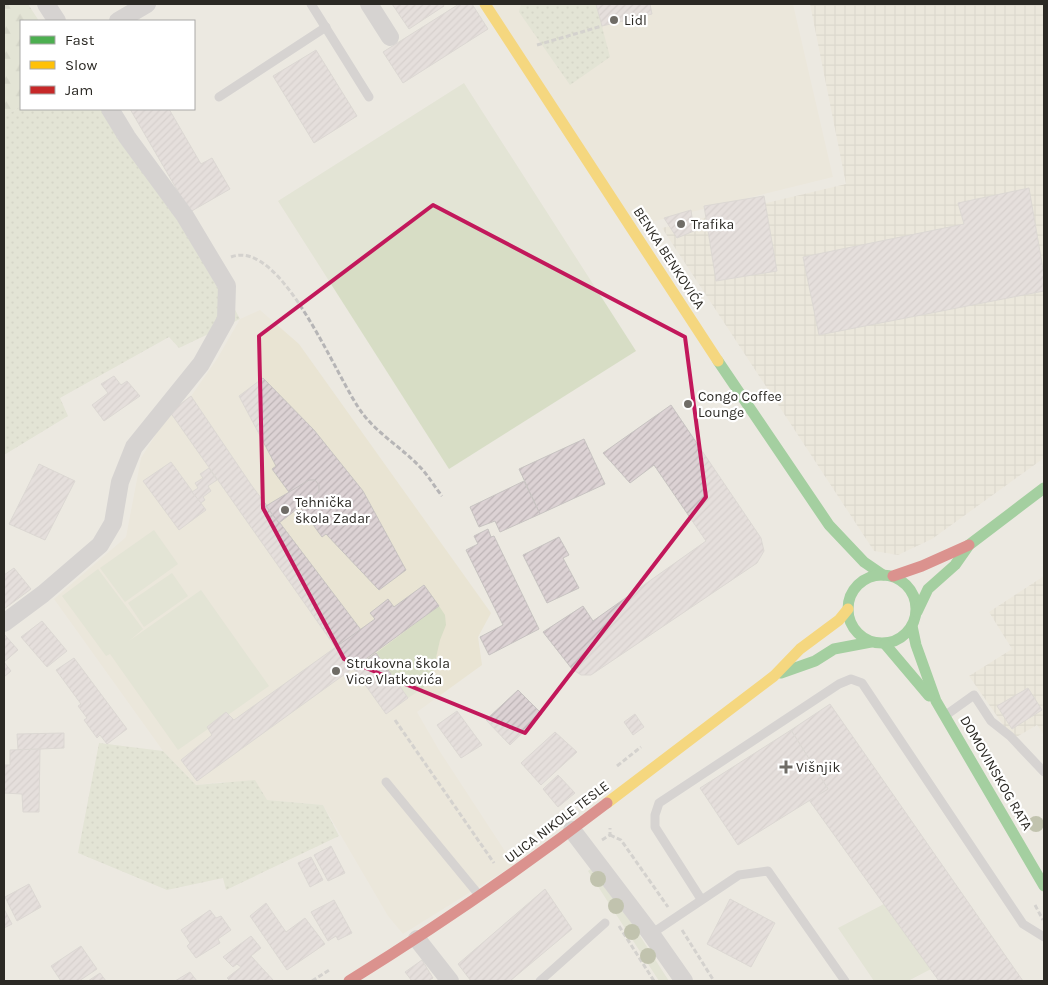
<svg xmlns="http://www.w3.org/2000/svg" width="1048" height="985" font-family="Karla,sans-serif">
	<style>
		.built { fill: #e9e4d3 }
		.industrial { fill: url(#industrial-grid) }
		.grass { fill: #d7ddc5 }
		.forest { fill: url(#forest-firs) }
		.park { fill: url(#park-dots) }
		.building { fill: url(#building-hatch); stroke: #c7c3c1 }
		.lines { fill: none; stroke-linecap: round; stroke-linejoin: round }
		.path { stroke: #b6b5b6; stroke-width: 3; stroke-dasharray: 5 2.5; stroke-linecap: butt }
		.lane { stroke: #bab9bd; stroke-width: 9 }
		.street { stroke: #bab9bd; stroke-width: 18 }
		.fast { stroke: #4caf50; stroke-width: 11 }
		.slow { stroke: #ffc107; stroke-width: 11 }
		.jam { stroke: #c62828; stroke-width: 11 }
		.tree { fill: #8d9670 }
		.marked { fill: none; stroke: #c2185b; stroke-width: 4; stroke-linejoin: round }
		.poi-dot { fill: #6f6c66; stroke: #fff; stroke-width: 2 }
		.labels { text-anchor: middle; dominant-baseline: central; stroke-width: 4.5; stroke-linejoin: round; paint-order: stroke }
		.poi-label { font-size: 14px; fill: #2b2924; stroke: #fff; text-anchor: start }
		.street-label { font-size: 14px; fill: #2b2924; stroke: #fff }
	</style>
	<defs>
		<pattern id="industrial-grid" width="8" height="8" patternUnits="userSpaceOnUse" patternTransform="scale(1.25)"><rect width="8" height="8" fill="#e9e4d3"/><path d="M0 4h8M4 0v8" fill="none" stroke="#c8c4b5"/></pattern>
		<pattern id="forest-firs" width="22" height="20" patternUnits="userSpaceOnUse" patternTransform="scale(1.25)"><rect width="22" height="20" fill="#d7ddc5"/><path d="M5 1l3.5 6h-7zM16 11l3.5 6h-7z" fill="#b9bea9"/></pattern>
		<pattern id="park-dots" width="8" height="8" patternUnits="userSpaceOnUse" patternTransform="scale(1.25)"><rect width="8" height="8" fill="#d7ddc5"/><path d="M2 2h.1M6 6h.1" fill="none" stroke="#b9bea9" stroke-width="1.8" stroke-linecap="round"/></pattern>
		<pattern id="building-hatch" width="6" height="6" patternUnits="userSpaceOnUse" patternTransform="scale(1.25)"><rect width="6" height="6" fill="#dcd2d4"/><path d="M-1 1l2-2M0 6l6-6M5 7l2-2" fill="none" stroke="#bdb4b6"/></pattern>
	</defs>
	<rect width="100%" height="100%" fill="#ece9e1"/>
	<g class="built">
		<polygon points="485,4 793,4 833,177 631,227"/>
		<polygon points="260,310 299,344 491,613 478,637 482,665 417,712 439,750 514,865 403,934 388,916 323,805 267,800 223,782 196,785 163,751 54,599 126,537 141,458 170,412 191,396 217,359 240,319"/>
	</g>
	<g class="industrial">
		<polygon points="810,4 1044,4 1044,458 932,539 898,555 874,551 662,228 846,184"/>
		<polygon points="1044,576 1044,735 1037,725 1013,739 969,676 1012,649 989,612"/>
	</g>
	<g class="grass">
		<polygon points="464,83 636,351 449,469 278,201"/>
		<polygon points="154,530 178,564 125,602 100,568"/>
		<polygon points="98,569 143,629 129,641 201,590 269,686 178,750 110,654 106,656 62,596"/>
		<polygon points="172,573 188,596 144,627 128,603"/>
		<polygon points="439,606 445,615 446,625 440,640 433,671 423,688 408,698 376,653"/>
		<polygon points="595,866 669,981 659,981 588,871"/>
		<polygon points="884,904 931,969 908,981 874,981 838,928"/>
	</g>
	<polygon class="forest" points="4,4 28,4 39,21 21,21 21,106 4,117"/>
	<g class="park">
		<polygon points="521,4 596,4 610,57 570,85 519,12"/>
		<polygon points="21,106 21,109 110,109 185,216 240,319 179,348 169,337 60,398 68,416 4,455 4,117"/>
		<polygon points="99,743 163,751 196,785 255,780 267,800 323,805 339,836 226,890 223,878 167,890 78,853"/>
	</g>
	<g class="building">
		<polygon points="392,4 443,4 444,6 409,29"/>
		<polygon points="459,4 472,4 488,29 403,83 383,52"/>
		<polygon points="596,4 650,4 652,14 602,26"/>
		<polygon points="316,50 357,116 314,143 273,76"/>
		<polygon points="130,109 169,109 201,164 212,158 230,189 190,212"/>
		<polygon points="1029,188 1044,275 1044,291 819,335 803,257 964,224 958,203"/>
		<polygon points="764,196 777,271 716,281 704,206"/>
		<polygon points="691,210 694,231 677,238 664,218"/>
		<polygon points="114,376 121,385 127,381 140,396 104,421 92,405 108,393 101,384"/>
		<polygon points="263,378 314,430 363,491 406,570 379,590 326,534 322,537 272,469 276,466 239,396"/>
		<polygon points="191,396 252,486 361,630 336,648 170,412"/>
		<polygon points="671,405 761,538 764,551 757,563 591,675 581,675 572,669 543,632 583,606 593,621 706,541 654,465 630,483 603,453"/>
		<polygon points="584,439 605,484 540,514 519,469"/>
		<polygon points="171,462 206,510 179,530 143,481"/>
		<polygon points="39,464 75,481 45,540 9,524"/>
		<polygon points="209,468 217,480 208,486 211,491 203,497 205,500 201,503 192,492 198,488 195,483 203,478 200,474"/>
		<polygon points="309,480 315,480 319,485 319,492 279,523 266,506"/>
		<polygon points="524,481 540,514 500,532 495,521 479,527 470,507"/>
		<polygon points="488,529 491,537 494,536 539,629 489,655 480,637 503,625 466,550 478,544 474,536"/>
		<polygon points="559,537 569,555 563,558 579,588 547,603 523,555"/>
		<polygon points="14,568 31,589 4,609 4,575"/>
		<polygon points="424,585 439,606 197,781 181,760 212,735 207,727 226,712 234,720 375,619 370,613 388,599 394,607"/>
		<polygon points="42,621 67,651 47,667 21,637"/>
		<polygon points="4,634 18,650 4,662"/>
		<polygon points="376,653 408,698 386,714 354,669"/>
		<polygon points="74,658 127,729 107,744 100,735 97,738 84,720 87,718 78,706 81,704 56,670"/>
		<polygon points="4,662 11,671 4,677"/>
		<polygon points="1028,688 1042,710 1012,729 997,706"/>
		<polygon points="518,690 542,714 510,745 486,720"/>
		<polygon points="830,704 1023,981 939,981 809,800 828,789 791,730"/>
		<polygon points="457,711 482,745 461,758 437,725"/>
		<polygon points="635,714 644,727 633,735 624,722"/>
		<polygon points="791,730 828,789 738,845 700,788"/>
		<polygon points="555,732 577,752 541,785 521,763"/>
		<polygon points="64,733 64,748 18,750 17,734"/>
		<polygon points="40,749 39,812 23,812 22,794 4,793 5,765 10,765 10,750"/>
		<polygon points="558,775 575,793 558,807 543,789"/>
		<polygon points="331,846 345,873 328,881 314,855"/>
		<polygon points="311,857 323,880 310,887 298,863"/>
		<polygon points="29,884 41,907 17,921 5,897"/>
		<polygon points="545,889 572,929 510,981 471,981 458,964"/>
		<polygon points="730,899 775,923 751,967 707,944"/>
		<polygon points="334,900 352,933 338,940 336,936 328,941 311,912"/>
		<polygon points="266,903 286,932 305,918 325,944 287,970 250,916"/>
		<polygon points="4,909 12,924 4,928"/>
		<polygon points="210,910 216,918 221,916 231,930 218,939 220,943 196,958 187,946 190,943 181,930"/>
		<polygon points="251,936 261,948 251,956 274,981 230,981 227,978 241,967 237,964 233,967 223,957"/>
		<polygon points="81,946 97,969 79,981 61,981 51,966"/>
		<polygon points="422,960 433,978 428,981 412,981 405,972"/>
		<polygon points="190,972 197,981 175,981"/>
		<polygon points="100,973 106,981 88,981"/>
	</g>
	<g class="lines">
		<g class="path">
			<polyline points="537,45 602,26"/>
			<path d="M231,257C283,237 338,383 363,414C378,434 402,448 419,466C428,475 434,486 442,496"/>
			<polyline points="395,720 494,863"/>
			<polyline points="617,766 641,747"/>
			<polyline points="610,835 621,840 668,907"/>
			<polyline points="602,840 610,835 610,828"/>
			<polyline points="1035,905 1043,920"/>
			<polyline points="619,926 654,981"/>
			<polyline points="682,930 714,981"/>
			<polyline points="312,981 331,969"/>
		</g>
		<g class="lane">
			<polyline points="311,4 369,97"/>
			<polyline points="219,97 326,27"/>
			<polyline points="946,715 974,695 991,721 1010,736 1044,772"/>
			<polyline points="386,782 479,895"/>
			<polyline points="701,899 655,827 655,815 659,803 839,684 851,679 862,683 1023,924 1044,937"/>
			<polyline points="651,934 739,875 768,871 845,981"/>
			<polyline points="540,981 605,923"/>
		</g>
		<g class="street">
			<polyline points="46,4 57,21"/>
			<polyline points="369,4 390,37"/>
			<polyline points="118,21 147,4"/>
			<polyline points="4,623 43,594 100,545 113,523 120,482 134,447 201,364 226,319 227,286 185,216 127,137 110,109"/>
			<polyline points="572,830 651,934 684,981"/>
			<polyline points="417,939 450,981"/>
		</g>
		<g class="fast">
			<polyline points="718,361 829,525 864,562 883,575"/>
			<circle cx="882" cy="609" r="34"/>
			<polyline points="917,612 928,589 955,565 969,545 1044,488"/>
			<polyline points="912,626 916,645 936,701 1044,886"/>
			<polyline points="885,644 929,696"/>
			<polyline points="781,673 815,661 834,649 871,642"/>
		</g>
		<g class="slow">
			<polyline points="485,4 718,361"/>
			<polyline points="607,803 774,676 800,649 839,620 848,609"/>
		</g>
		<g class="jam">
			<polyline points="893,576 922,566 969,545"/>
			<path d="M349,981C438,926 524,867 607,803"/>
		</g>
	</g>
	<g class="tree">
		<circle cx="1036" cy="824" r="8"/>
		<circle cx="598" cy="879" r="8"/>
		<circle cx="616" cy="906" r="8"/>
		<circle cx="632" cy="932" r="8"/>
		<circle cx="648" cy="956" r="8"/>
	</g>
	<path d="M0 0H1048V985H0ZM433,205L685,337L706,497L525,733L344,659L263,508L259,336Z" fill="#ece9e1" fill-opacity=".55" fill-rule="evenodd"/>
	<path class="marked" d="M433,205L685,337L706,497L525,733L344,659L263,508L259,336Z"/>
	<g class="poi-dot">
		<circle cx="614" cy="20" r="5"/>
		<circle cx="681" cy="224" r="5"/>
		<circle cx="688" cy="404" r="5"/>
		<circle cx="285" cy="510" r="5"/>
		<circle cx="336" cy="671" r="5"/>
		<path d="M783.5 759.5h5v5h5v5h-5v5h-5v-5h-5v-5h5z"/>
	</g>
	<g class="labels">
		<g class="poi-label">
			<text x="624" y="20">Lidl</text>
			<text x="691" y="224">Trafika</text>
			<text x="698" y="396">Congo Coffee<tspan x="698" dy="16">Lounge</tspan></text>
			<text x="295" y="502">Tehnička<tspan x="295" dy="16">škola Zadar</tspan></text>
			<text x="346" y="663">Strukovna škola<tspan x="346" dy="16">Vice Vlatkovića</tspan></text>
			<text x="796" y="767">Višnjik</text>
		</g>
		<g class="street-label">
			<text transform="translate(669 258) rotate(57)">BENKA BENKOVIĆA</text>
			<text transform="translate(996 773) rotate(60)">DOMOVINSKOG RATA</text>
			<text transform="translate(557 822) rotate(-37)">ULICA NIKOLE TESLE</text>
		</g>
	</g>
	<rect width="1048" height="985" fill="none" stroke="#2b2924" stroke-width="10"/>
	<rect x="20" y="20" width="175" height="90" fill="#ffffff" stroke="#aaa9a7"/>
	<rect x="30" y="36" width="25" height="8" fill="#4caf50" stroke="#aaa9a7"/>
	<text x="65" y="45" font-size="15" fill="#2b2924">Fast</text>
	<rect x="30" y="61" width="25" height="8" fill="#ffc107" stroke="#aaa9a7"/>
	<text x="65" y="70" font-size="15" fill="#2b2924">Slow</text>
	<rect x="30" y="86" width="25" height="8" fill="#c62828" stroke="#aaa9a7"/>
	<text x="65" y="95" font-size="15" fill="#2b2924">Jam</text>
</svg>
